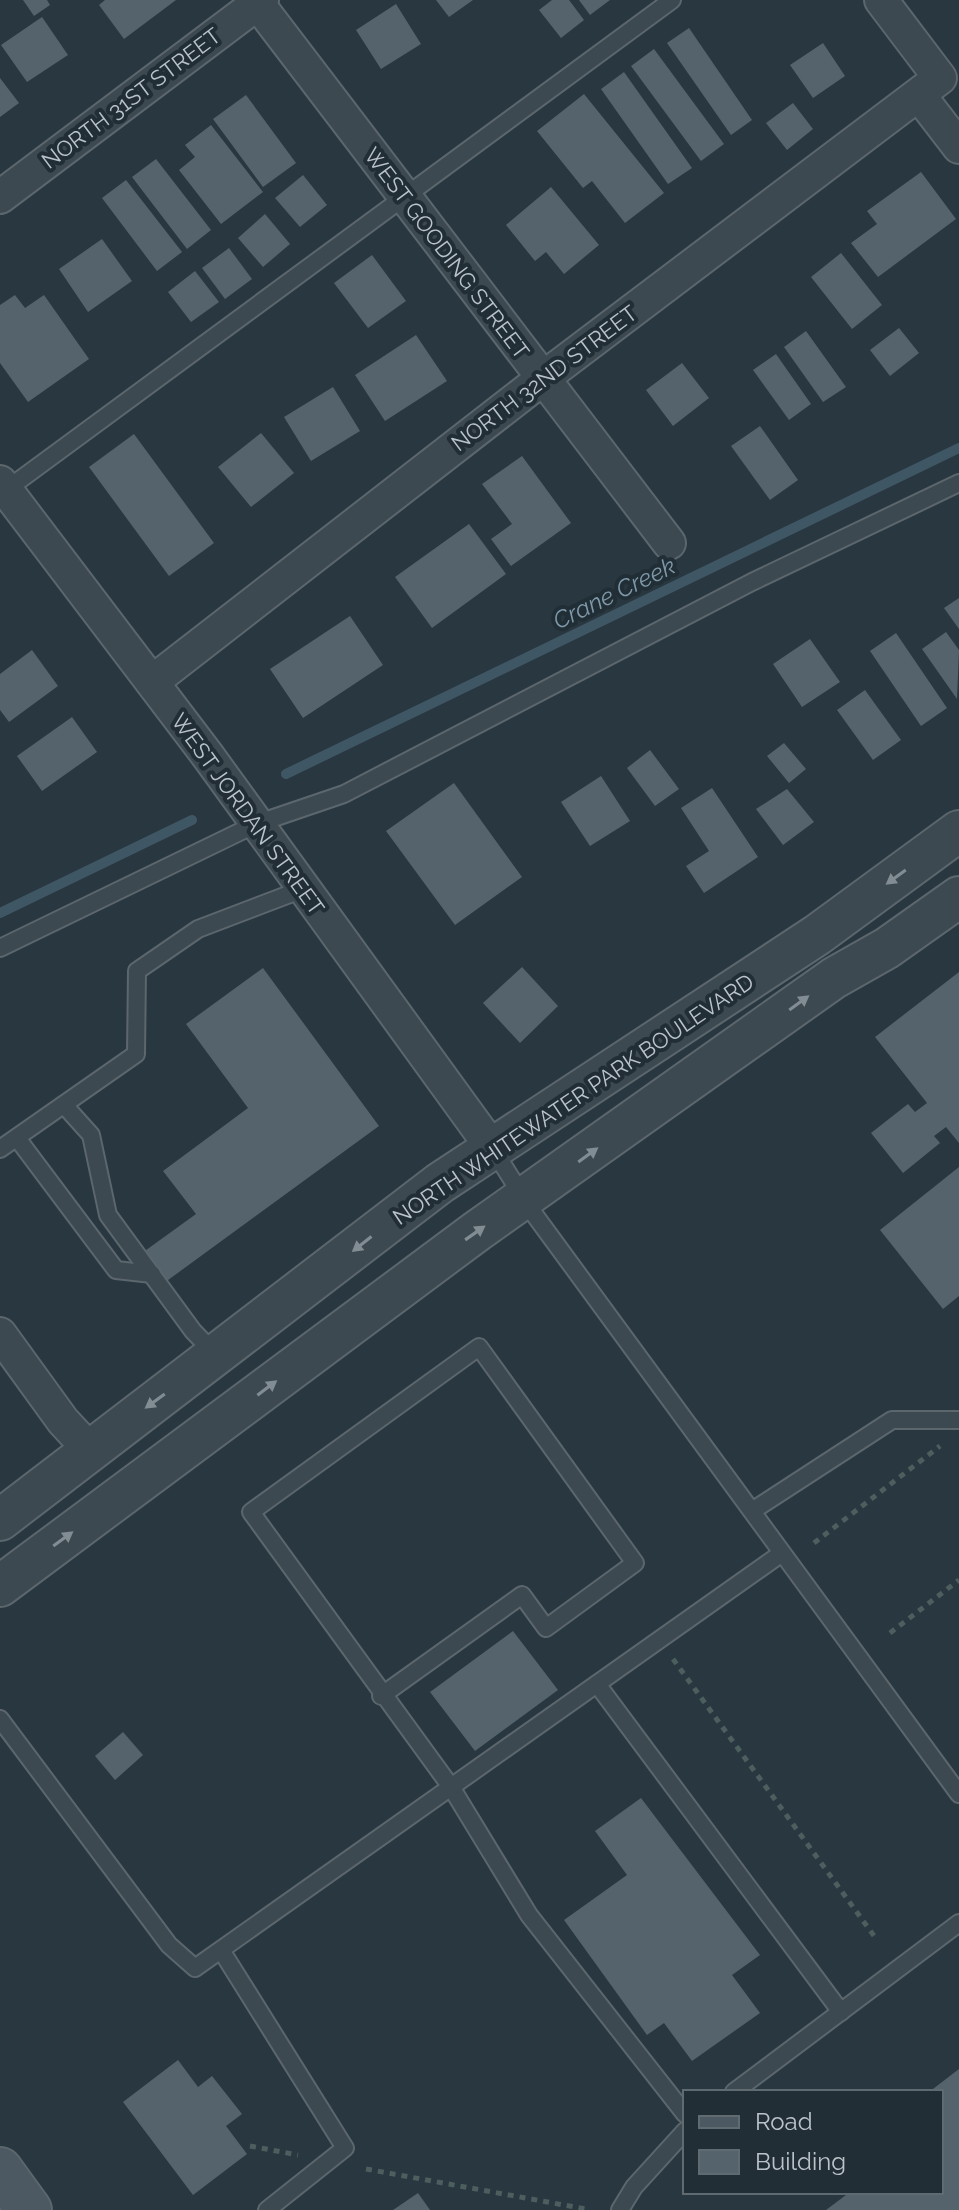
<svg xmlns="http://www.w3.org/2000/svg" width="959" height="2210" font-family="Raleway,sans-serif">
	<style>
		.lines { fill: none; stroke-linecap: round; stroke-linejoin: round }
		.stream { stroke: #3f5765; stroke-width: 10 }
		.building { fill: #55646c }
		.service-casing { stroke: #5b666d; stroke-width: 20 }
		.minor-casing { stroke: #5b666d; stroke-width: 36 }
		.tertiary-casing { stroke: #5b666d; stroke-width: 44 }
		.secondary-casing { stroke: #5b666d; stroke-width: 48 }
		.path { stroke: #4c5e5d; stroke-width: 5; stroke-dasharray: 6 6; stroke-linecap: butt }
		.service { stroke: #3d4950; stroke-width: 16 }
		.minor { stroke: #3d4950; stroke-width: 32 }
		.tertiary { stroke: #3d4950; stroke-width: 40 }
		.secondary { stroke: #4c5962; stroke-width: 44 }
		.oneway { fill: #828c93 }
		.labels { text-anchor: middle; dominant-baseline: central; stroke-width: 8; stroke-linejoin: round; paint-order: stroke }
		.street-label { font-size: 22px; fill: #bac3ca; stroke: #222e35 }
		.water-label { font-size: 24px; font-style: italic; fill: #7e99aa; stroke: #222e35 }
	</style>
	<rect width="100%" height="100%" fill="#293740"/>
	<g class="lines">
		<g class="stream">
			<polyline points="286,774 959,448"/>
			<polyline points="0,913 192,820"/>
		</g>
	</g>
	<g class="building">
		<polygon points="23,0 47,0 50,5 34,16"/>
		<polygon points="105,0 176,0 124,39 99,5"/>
		<polygon points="436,0 473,0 449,17"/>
		<polygon points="552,0 569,0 584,20 561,38 539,10"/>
		<polygon points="579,0 610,0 590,15"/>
		<polygon points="396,4 421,44 381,69 356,30"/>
		<polygon points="42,17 68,55 27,82 1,45"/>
		<polygon points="689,28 752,120 731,135 667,43"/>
		<polygon points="823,43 845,76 813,98 790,65"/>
		<polygon points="654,49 724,144 701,161 631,66"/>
		<polygon points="624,72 692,168 668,184 601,89"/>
		<polygon points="0,78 19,103 0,117"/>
		<polygon points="584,94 664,193 625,223 592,181 583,188 537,131"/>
		<polygon points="246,95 296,163 263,187 213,119"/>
		<polygon points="793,103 813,129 787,150 766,123"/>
		<polygon points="211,125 263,192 221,224 179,170 195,157 185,145"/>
		<polygon points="156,159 211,230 187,249 132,177"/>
		<polygon points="921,172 956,219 878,277 851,243 877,224 867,211"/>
		<polygon points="303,175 327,205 300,227 275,198"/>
		<polygon points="126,180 182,252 157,271 102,198"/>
		<polygon points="551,187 599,245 564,274 546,252 535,261 506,225"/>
		<polygon points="265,214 290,244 263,267 238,238"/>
		<polygon points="102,239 132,281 88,312 59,269"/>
		<polygon points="229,248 252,279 225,299 202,268"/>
		<polygon points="841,253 882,305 852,329 811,277"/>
		<polygon points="372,255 406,301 368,328 334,283"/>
		<polygon points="195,271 219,302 191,322 168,292"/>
		<polygon points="15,295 25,308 44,295 89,359 28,402 0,363 0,305"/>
		<polygon points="899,328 919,353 890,376 870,350"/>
		<polygon points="806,331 846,387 823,402 784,347"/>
		<polygon points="416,335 447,381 385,421 355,375"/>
		<polygon points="776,354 811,404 789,420 753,370"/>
		<polygon points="682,363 709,398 673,426 646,390"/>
		<polygon points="333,387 360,431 311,461 284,417"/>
		<polygon points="760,426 798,480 770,500 731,446"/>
		<polygon points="261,433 294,473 251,507 218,467"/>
		<polygon points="134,434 214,543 169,576 89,467"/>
		<polygon points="522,456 571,523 511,566 491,539 512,524 482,484"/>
		<polygon points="469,524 506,574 432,628 395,577"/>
		<polygon points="959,598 959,629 944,608"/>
		<polygon points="350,616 383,665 303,718 270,669"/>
		<polygon points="946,632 959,650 957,699 922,649"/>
		<polygon points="896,633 947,708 921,726 870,651"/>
		<polygon points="810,639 840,682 802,707 773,664"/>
		<polygon points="32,650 58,686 9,722 0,710 0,674"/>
		<polygon points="865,690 901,740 873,760 837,710"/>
		<polygon points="72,717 97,752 42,791 17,756"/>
		<polygon points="784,743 806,769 789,783 767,756"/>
		<polygon points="650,750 679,789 655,806 627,768"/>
		<polygon points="601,776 630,821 590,846 561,802"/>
		<polygon points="454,783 522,877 455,925 386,831"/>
		<polygon points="712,788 758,857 704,893 686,866 709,851 681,808"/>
		<polygon points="787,789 814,822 783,845 756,809"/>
		<polygon points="522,967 558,1006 520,1043 483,1003"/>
		<polygon points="263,968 379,1126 164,1283 142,1253 196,1214 163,1171 248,1108 186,1024"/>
		<polygon points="959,972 959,1143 946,1127 934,1136 940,1143 903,1173 871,1133 908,1104 915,1112 927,1103 875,1037"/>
		<polygon points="959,1167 959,1296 943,1309 880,1230"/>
		<polygon points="513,1631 558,1690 475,1751 430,1692"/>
		<polygon points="123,1732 143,1755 115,1780 95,1756"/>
		<polygon points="641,1798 760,1955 732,1975 760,2013 692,2061 664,2023 647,2035 564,1920 627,1875 595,1831"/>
		<polygon points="178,2060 198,2087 212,2076 242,2114 226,2126 247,2154 193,2195 123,2102"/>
		<polygon points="959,2069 959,2210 826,2210 850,2192 941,2192 941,2092 929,2092"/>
		<polygon points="418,2193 430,2210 393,2210"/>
	</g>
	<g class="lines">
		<defs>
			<g id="service">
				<polyline points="6,490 672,0"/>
				<polyline points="0,948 256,824 344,794 752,582 959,483"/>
				<polyline points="64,1105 91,1135 108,1215 193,1331 216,1355"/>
				<polyline points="17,1138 116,1270 152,1274"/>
				<polyline points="0,1149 136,1054 137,971 198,929 303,889"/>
				<polyline points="493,1149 531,1210 959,1794"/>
				<polyline points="752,1511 892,1420 959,1420"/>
				<polyline points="597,1684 841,2012"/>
				<polyline points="381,1696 522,1595 546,1628 635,1563 479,1347 251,1512 451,1787 529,1915 685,2114"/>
				<polyline points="0,1719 169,1945 195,1968 782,1553"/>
				<polyline points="221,1950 345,2148 267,2210"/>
				<polyline points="734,2092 959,1923"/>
				<polyline points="620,2210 634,2187 685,2131"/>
			</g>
			<g id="minor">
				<polyline points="255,0 669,543"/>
				<polyline points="919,95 959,147"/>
				<polyline points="0,197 262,0"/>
				<polyline points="0,482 208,756 493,1149"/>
				<polyline points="152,682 542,379 940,78 881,0"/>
				<polyline points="0,1334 63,1421 89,1449"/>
			</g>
			<g id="tertiary">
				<polyline points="0,1520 440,1183 817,935 959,831"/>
				<polyline points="0,1586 477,1231 834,978 887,948 959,897"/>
			</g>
			<polyline id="secondary" points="0,2170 29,2210"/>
		</defs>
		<use href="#service" class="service-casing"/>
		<use href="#minor" class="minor-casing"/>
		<use href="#tertiary" class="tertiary-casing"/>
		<use href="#secondary" class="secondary-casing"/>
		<g class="path">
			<polyline points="814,1543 940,1446"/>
			<polyline points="890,1633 959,1580"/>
			<polyline points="673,1659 877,1940"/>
			<polyline points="250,2146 298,2155"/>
			<polyline points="366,2169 586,2209"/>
		</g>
		<use href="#service" class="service"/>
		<use href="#minor" class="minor"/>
		<use href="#tertiary" class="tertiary"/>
		<use href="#secondary" class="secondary"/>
	</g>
	<defs><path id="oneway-solid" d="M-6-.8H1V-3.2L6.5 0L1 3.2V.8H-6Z" transform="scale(2)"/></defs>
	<g class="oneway">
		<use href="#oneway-solid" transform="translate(896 877) rotate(144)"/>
		<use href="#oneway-solid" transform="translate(799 1003) rotate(-36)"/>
		<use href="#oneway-solid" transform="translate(588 1155) rotate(-36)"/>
		<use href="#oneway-solid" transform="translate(475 1233) rotate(-35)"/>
		<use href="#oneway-solid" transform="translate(362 1244) rotate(142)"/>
		<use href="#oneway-solid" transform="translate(267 1388) rotate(-37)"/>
		<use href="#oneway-solid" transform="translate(155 1401) rotate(144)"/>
		<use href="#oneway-solid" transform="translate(63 1539) rotate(-36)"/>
	</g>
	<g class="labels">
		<g class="street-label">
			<text transform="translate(131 98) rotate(-37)">NORTH 31ST STREET</text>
			<text transform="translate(447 253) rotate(53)">WEST GOODING STREET</text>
			<text transform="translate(544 378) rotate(-37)">NORTH 32ND STREET</text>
			<text transform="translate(248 814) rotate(54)">WEST JORDAN STREET</text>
			<text transform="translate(573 1099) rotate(-34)">NORTH WHITEWATER PARK BOULEVARD</text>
		</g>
		<g class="water-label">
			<text transform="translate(614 593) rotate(-26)">Crane Creek</text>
		</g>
	</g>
	<rect x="683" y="2090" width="260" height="104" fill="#222e35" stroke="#5f6a71" stroke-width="2"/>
	<rect x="699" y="2116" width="40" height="12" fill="#4c5962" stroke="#5f6a71" stroke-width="2"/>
	<text x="755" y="2130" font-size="24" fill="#bac3ca">Road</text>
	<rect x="699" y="2150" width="40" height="24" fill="#55646c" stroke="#5f6a71" stroke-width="2"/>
	<text x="755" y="2170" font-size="24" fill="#bac3ca">Building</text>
</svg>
